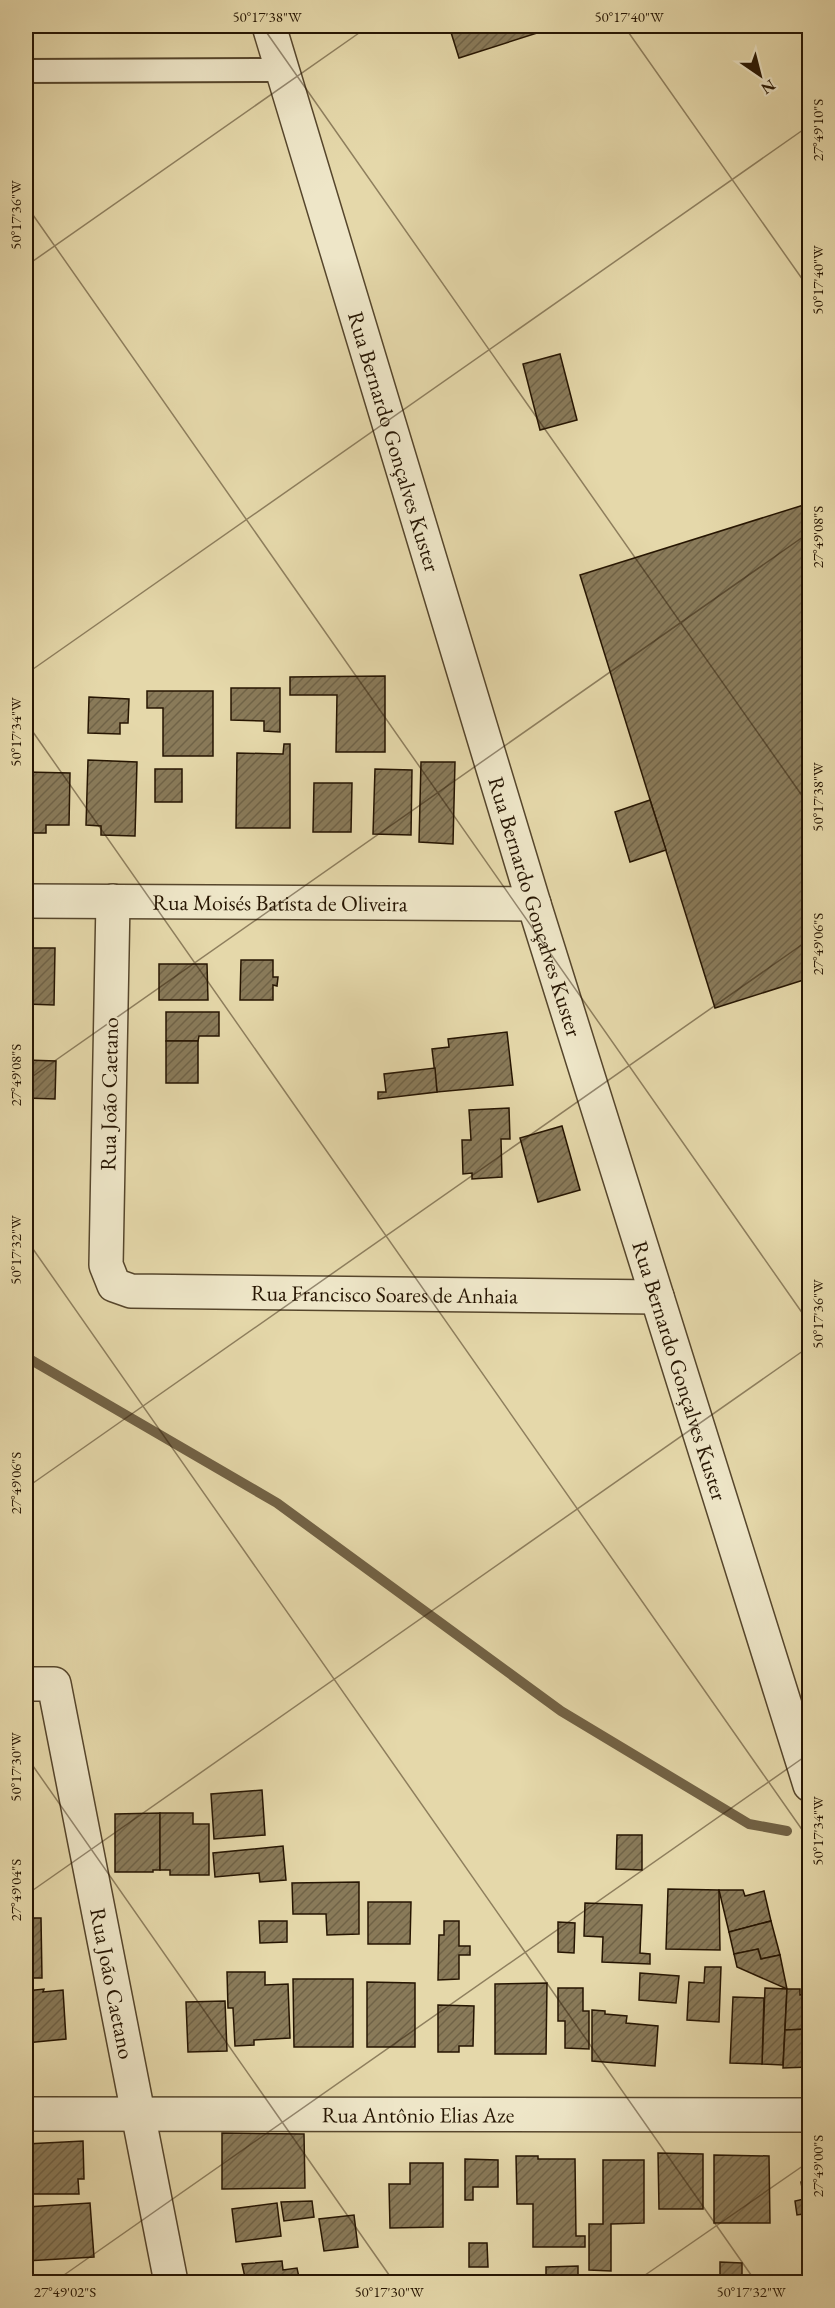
<svg xmlns="http://www.w3.org/2000/svg" width="835" height="2308" font-family="'EB Garamond',serif">
	<style>
		.lines { fill: none; stroke-linecap: round; stroke-linejoin: round }
		.stream { stroke: #726245; stroke-width: 10 }
		.building { fill: url(#building-hatch); stroke: #261502; stroke-width: 1.5 }
		.service-casing { stroke: #56462c; stroke-width: 26 }
		.minor-casing { stroke: #56462c; stroke-width: 36 }
		.tertiary-casing { stroke: #56462c; stroke-width: 36 }
		.service { stroke: #eee6c8; stroke-width: 22 }
		.minor { stroke: #eee6c8; stroke-width: 33 }
		.tertiary { stroke: #eee6c8; stroke-width: 33 }
		.ticks { fill: none; stroke: #261502; stroke-width: 1.5; stroke-opacity: 0.45 }
		.labels { text-anchor: middle; dominant-baseline: central; stroke-width: 4.5; stroke-linejoin: round; paint-order: stroke }
		.street-label { font-size: 22px; fill: #261502; stroke: #eee6c8 }
		.neatline { fill: none; stroke: #261502; stroke-width: 2 }
		.ticks-label { font-size: 15px; text-anchor: middle; fill: #261502 }
	</style>
	<defs>
		<pattern id="building-hatch" width="6" height="6" patternUnits="userSpaceOnUse" patternTransform="scale(1.5)"><rect width="6" height="6" fill="#897a59"/><path d="M-1 1l2-2M0 6l6-6M5 7l2-2" fill="none" stroke="#706347"/></pattern>
	</defs>
	<rect width="100%" height="100%" fill="#e5d8aa"/>
	<filter id="stains"><feTurbulence type="fractalNoise" baseFrequency=".00333" numOctaves="4"/><feColorMatrix values="0 0 0 0 .2 0 0 0 0 .09 0 0 0 0 .02 0 0 0 .5 -.17"/></filter>
	<radialGradient id="worn" r=".72"><stop offset=".6" stop-color="#630" stop-opacity="0"/><stop offset="1" stop-color="#630" stop-opacity=".3"/></radialGradient>
	<g class="lines">
		<polyline class="stream" points="26,1357 277,1503 561,1711 749,1824 787,1831"/>
	</g>
	<g class="building">
		<polygon points="449,26 559,26 459,58"/>
		<polygon points="560,354 577,420 540,430 523,364"/>
		<polygon points="810,503 810,978 715,1008 580,575"/>
		<polygon points="385,676 385,752 336,752 337,695 290,695 290,677"/>
		<polygon points="231,688 280,688 280,732 264,731 264,721 231,720"/>
		<polygon points="147,691 213,691 213,756 163,756 163,708 147,708"/>
		<polygon points="89,697 129,699 128,723 120,723 120,734 88,733"/>
		<polygon points="284,744 290,744 290,828 236,828 237,753 283,754"/>
		<polygon points="88,760 137,762 135,836 101,835 101,826 86,825"/>
		<polygon points="421,762 455,762 453,844 419,842"/>
		<rect x="155" y="769" width="27" height="33"/>
		<polygon points="375,769 412,770 411,835 373,834"/>
		<polygon points="26,772 70,773 69,825 46,825 46,833 30,833 30,824 26,824"/>
		<polygon points="314,783 352,783 351,832 313,832"/>
		<polygon points="650,800 666,850 630,862 615,812"/>
		<polygon points="26,948 55,948 54,1005 26,1004"/>
		<polygon points="241,960 273,960 273,977 278,977 277,986 273,985 273,1000 240,1000"/>
		<polygon points="159,964 207,964 208,1000 159,1000"/>
		<polygon points="166,1012 219,1012 219,1036 199,1036 198,1041 166,1041"/>
		<polygon points="507,1032 513,1085 437,1092 432,1049 449,1047 448,1039"/>
		<rect x="166" y="1041" width="32" height="42"/>
		<polygon points="26,1060 56,1061 55,1099 26,1098"/>
		<polygon points="435,1068 437,1092 378,1099 378,1092 386,1092 384,1074"/>
		<polygon points="509,1108 510,1139 501,1139 502,1177 472,1179 472,1173 463,1174 462,1140 471,1140 469,1110"/>
		<polygon points="562,1126 580,1190 538,1202 520,1138"/>
		<polygon points="262,1790 265,1835 214,1839 211,1794"/>
		<polygon points="160,1813 160,1870 153,1870 153,1872 115,1872 115,1814"/>
		<polygon points="160,1813 193,1813 193,1824 209,1824 209,1875 170,1875 170,1870 160,1870"/>
		<polygon points="617,1835 642,1835 642,1870 616,1869"/>
		<polygon points="283,1846 286,1880 260,1882 259,1873 215,1877 213,1853"/>
		<polygon points="359,1882 359,1934 327,1935 326,1914 293,1914 292,1883"/>
		<polygon points="668,1889 719,1890 720,1950 666,1949"/>
		<polygon points="719,1890 743,1890 745,1896 764,1891 771,1921 729,1932"/>
		<polygon points="368,1902 411,1902 410,1944 368,1944"/>
		<polygon points="585,1903 642,1905 640,1953 650,1954 650,1964 602,1962 603,1937 584,1936"/>
		<polygon points="26,1918 41,1918 42,1978 26,1978"/>
		<polygon points="259,1921 287,1921 287,1942 260,1943"/>
		<polygon points="444,1921 459,1921 459,1946 470,1946 470,1955 459,1955 459,1979 438,1980 439,1935 444,1935"/>
		<polygon points="771,1921 780,1955 761,1959 758,1949 734,1954 729,1932"/>
		<polygon points="558,1922 575,1923 574,1953 558,1952"/>
		<polygon points="758,1949 761,1959 780,1955 787,1989 737,1967 734,1954"/>
		<polygon points="705,1967 721,1967 719,2022 687,2020 689,1982 704,1983"/>
		<polygon points="227,1972 265,1972 265,1985 288,1984 290,2038 254,2040 254,2045 235,2046 233,2008 228,2008"/>
		<polygon points="640,1973 679,1976 676,2003 639,2000"/>
		<polygon points="293,1979 353,1979 353,2047 294,2047"/>
		<polygon points="367,1982 415,1983 415,2047 367,2047"/>
		<polygon points="547,1983 546,2054 495,2054 495,1984"/>
		<polygon points="558,1988 583,1988 583,2011 589,2011 589,2049 565,2048 565,2021 558,2021"/>
		<polygon points="765,1988 787,1989 783,2065 762,2064"/>
		<polygon points="44,1989 43,1992 63,1990 66,2039 26,2043 26,1991"/>
		<polygon points="787,1989 800,1989 800,1995 810,1994 810,2029 785,2030"/>
		<polygon points="733,1997 764,1998 762,2064 730,2063"/>
		<polygon points="225,2001 227,2051 188,2052 186,2002"/>
		<polygon points="438,2005 474,2006 473,2046 459,2046 459,2052 438,2052"/>
		<polygon points="592,2010 605,2011 605,2014 627,2016 626,2023 658,2026 655,2066 592,2061"/>
		<polygon points="810,2029 810,2067 783,2068 785,2030"/>
		<polygon points="222,2133 304,2134 305,2188 222,2189"/>
		<polygon points="83,2141 84,2179 78,2179 79,2194 26,2194 26,2144"/>
		<polygon points="658,2153 703,2154 703,2209 659,2209"/>
		<polygon points="714,2155 769,2156 770,2223 714,2223"/>
		<polygon points="516,2156 538,2156 538,2159 575,2159 576,2236 585,2236 585,2247 533,2247 533,2204 517,2204"/>
		<polygon points="465,2159 498,2160 498,2187 473,2187 473,2200 465,2200"/>
		<polygon points="603,2160 644,2160 644,2223 611,2224 611,2271 589,2270 589,2224 603,2224"/>
		<polygon points="410,2163 443,2163 443,2227 390,2228 389,2184 410,2184"/>
		<polygon points="810,2180 810,2213 797,2215 795,2201 804,2199 801,2182"/>
		<polygon points="312,2201 314,2217 284,2221 281,2202"/>
		<polygon points="90,2203 94,2257 26,2261 26,2207"/>
		<polygon points="277,2203 281,2236 236,2242 232,2209"/>
		<polygon points="354,2215 358,2247 324,2251 319,2219"/>
		<polygon points="469,2243 487,2243 488,2267 469,2267"/>
		<polygon points="282,2261 283,2270 297,2268 300,2282 246,2282 242,2264"/>
		<polygon points="720,2262 742,2263 742,2282 720,2282"/>
		<polygon points="578,2266 578,2282 546,2282 546,2267"/>
	</g>
	<g class="lines">
		<defs>
			<polyline id="service" points="26,71 282,70"/>
			<g id="minor">
				<path id="s1" d="M26,901L534,904"/>
				<path id="s2" d="M113,901L106,1265L114,1285L131,1291L657,1297"/>
				<path id="s3" d="M26,1684H54L171,2282"/>
				<path id="s4" d="M26,2114L810,2115"/>
			</g>
			<g id="tertiary">
				<path id="s5" d="M269,26L534,904L810,1785"/>
			</g>
		</defs>
		<use href="#service" class="service-casing"/>
		<use href="#minor" class="minor-casing"/>
		<use href="#tertiary" class="tertiary-casing"/>
		<use href="#service" class="service"/>
		<use href="#minor" class="minor"/>
		<use href="#tertiary" class="tertiary"/>
	</g>
	<path class="ticks" d="M262,26L810,807M624,26L810,290M26,205L810,1324M26,266L369,26M26,674L810,125M26,722L810,1841M26,1081L810,532M26,1239L756,2282M26,1488L810,939M26,1756L394,2282M26,1895L810,1346M26,2273L32,2282M54,2282L810,1753M635,2282L810,2161"/>
	<g class="labels">
		<g class="street-label">
			<text stroke="none"><textPath href="#s5" startOffset="434">Rua Bernardo Gonçalves Kuster</textPath></text>
			<text stroke="none"><textPath href="#s1" startOffset="254">Rua Moisés Batista de Oliveira</textPath></text>
			<text stroke="none"><textPath href="#s5" startOffset="920">Rua Bernardo Gonçalves Kuster</textPath></text>
			<text transform="translate(109 1094) rotate(-89)">Rua João Caetano</text>
			<text stroke="none"><textPath href="#s2" startOffset="657">Rua Francisco Soares de Anhaia</textPath></text>
			<text stroke="none"><textPath href="#s5" startOffset="1406">Rua Bernardo Gonçalves Kuster</textPath></text>
			<text stroke="none"><textPath href="#s3" startOffset="333">Rua João Caetano</textPath></text>
			<text stroke="none"><textPath href="#s4" startOffset="392">Rua Antônio Elias Aze</textPath></text>
		</g>
	</g>
	<rect width="835" height="2308" fill="none" stroke="#e5d8aa" stroke-width="66"/>
	<g transform="translate(760 75) rotate(145)" stroke="#eee6c8" stroke-width="4.5" paint-order="stroke">
	<path d="M0-4.5L10 22L0 15L-10 22Z" fill="#261502"/>
	<text y="-9" font-size="16" font-weight="bold" text-anchor="middle" fill="#261502">N</text>
	</g>
	<rect x="33" y="33" width="769" height="2242" class="neatline"/>
	<g class="ticks-label">
		<text x="267" y="22">50°17'38"W</text>
		<text x="629" y="22">50°17'40"W</text>
		<text transform="translate(818 130) rotate(-90)" y="5">27°49'10"S</text>
		<text transform="translate(16 215) rotate(-90)" y="5">50°17'36"W</text>
		<text transform="translate(818 280) rotate(-90)" y="5">50°17'40"W</text>
		<text transform="translate(818 537) rotate(-90)" y="5">27°49'08"S</text>
		<text transform="translate(16 732) rotate(-90)" y="5">50°17'34"W</text>
		<text transform="translate(818 797) rotate(-90)" y="5">50°17'38"W</text>
		<text transform="translate(818 944) rotate(-90)" y="5">27°49'06"S</text>
		<text transform="translate(16 1075) rotate(-90)" y="5">27°49'08"S</text>
		<text transform="translate(16 1250) rotate(-90)" y="5">50°17'32"W</text>
		<text transform="translate(818 1314) rotate(-90)" y="5">50°17'36"W</text>
		<text transform="translate(16 1483) rotate(-90)" y="5">27°49'06"S</text>
		<text transform="translate(16 1767) rotate(-90)" y="5">50°17'30"W</text>
		<text transform="translate(818 1831) rotate(-90)" y="5">50°17'34"W</text>
		<text transform="translate(16 1890) rotate(-90)" y="5">27°49'04"S</text>
		<text transform="translate(818 2166) rotate(-90)" y="5">27°49'00"S</text>
		<text x="65" y="2297">27°49'02"S</text>
		<text x="389" y="2297">50°17'30"W</text>
		<text x="751" y="2297">50°17'32"W</text>
	</g>
	<rect width="100%" height="100%" filter="url(#stains)"/>
	<rect width="100%" height="100%" fill="url(#worn)"/>
</svg>
